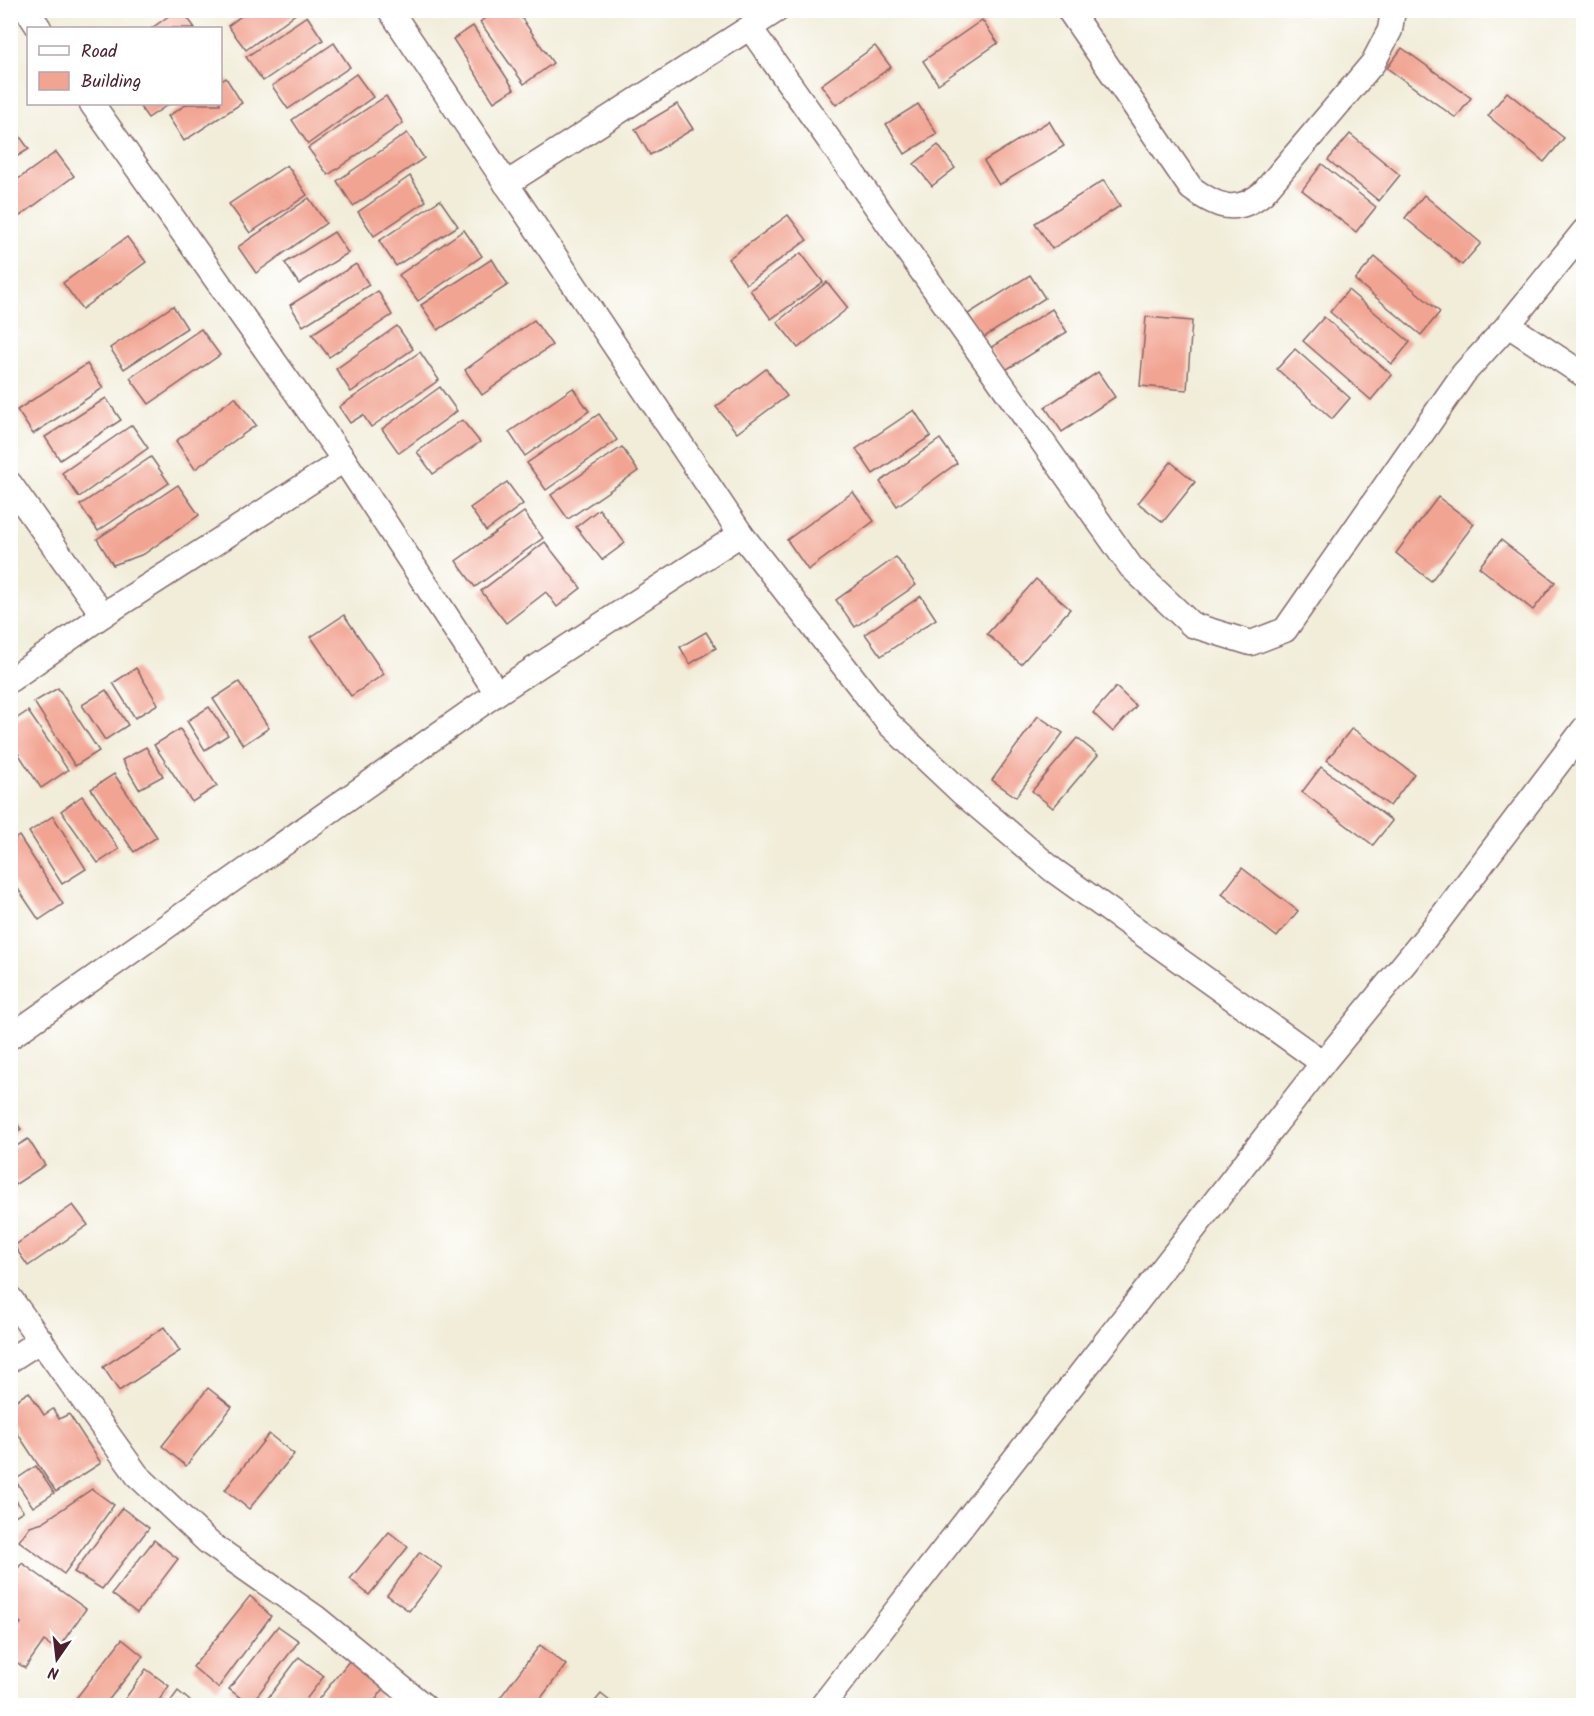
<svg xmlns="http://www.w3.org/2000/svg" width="1594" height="1716" font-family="Kalam,sans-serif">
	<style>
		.building { fill: #f2a492 }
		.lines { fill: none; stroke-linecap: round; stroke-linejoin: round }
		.street-casing { stroke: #846768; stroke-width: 27 }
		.street { stroke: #fff; stroke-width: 24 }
	</style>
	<rect width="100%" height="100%" fill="#fff"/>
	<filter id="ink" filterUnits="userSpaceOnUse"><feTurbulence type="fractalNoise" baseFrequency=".0167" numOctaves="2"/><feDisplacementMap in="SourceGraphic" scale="12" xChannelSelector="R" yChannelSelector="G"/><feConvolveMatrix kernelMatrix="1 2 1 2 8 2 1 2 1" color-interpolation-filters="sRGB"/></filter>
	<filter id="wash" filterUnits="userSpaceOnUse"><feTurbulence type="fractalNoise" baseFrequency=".008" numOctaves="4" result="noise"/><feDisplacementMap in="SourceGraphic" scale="24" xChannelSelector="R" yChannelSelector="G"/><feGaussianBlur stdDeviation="1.35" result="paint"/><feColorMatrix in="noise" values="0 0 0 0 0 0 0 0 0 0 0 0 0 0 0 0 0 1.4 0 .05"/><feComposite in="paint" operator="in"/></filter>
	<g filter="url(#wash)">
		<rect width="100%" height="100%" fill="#f1edd9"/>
		<g id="blocks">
			<g class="building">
				<polygon points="177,10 182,10 195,28 152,28"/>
				<polygon points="249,10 301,10 246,50 228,26"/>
				<polygon points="496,10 516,10 553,63 524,84 480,22"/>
				<polygon points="307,16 323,40 263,81 246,57"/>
				<polygon points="982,20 998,43 938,84 923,61"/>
				<polygon points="473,26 514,89 494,102 453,39"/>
				<polygon points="334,43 350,67 288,109 272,86"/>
				<polygon points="875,46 891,67 836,105 821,85"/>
				<polygon points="1402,48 1471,98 1456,118 1387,68"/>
				<polygon points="356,74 373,97 308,144 292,120"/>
				<polygon points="226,78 242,103 184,141 168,116 187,104 220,104 220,82"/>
				<polygon points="1507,92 1564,138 1544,162 1488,116"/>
				<polygon points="386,96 403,123 328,175 308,148"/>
				<polygon points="138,104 169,104 148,118"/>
				<polygon points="677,104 693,129 650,155 635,129"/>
				<polygon points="918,104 937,134 905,154 886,124"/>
				<polygon points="1049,121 1064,146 999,185 984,161"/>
				<polygon points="10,123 29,149 10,161"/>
				<polygon points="407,133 424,158 353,206 337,181"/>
				<polygon points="1350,134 1400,175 1379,201 1328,160"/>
				<polygon points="938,145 955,168 932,186 914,164"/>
				<polygon points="56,152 74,176 20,216 10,204 10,185"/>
				<polygon points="1322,164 1376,207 1356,232 1302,190"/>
				<polygon points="287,165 307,195 250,233 229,204"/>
				<polygon points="410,176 426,201 374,236 358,212"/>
				<polygon points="1104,180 1120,206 1052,249 1035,223"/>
				<polygon points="1424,195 1481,243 1462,265 1405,218"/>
				<polygon points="309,198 326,223 256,273 238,247"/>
				<polygon points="440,200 458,226 396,266 379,241"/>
				<polygon points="788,215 807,240 746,284 728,259"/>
				<polygon points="464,230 482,256 418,301 399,275"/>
				<polygon points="334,232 348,253 299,284 285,263"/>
				<polygon points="127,237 146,262 82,309 63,283"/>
				<polygon points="801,253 823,282 771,319 750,290"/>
				<polygon points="1375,257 1440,312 1421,335 1355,280"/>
				<polygon points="492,259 508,285 438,330 421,305"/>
				<polygon points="356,264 369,285 303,326 290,305"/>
				<polygon points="1030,275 1045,298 983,338 968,314"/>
				<polygon points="827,282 848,308 798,348 777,322"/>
				<polygon points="1348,290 1410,342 1392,364 1330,312"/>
				<polygon points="378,291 392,315 329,357 312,334"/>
				<polygon points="173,306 187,328 124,369 110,348"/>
				<polygon points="1052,309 1067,332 1004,371 990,348"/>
				<polygon points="1146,317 1192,321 1187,390 1140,386"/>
				<polygon points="1324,317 1392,375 1371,400 1303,341"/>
				<polygon points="534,320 552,345 482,395 465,370"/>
				<polygon points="397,326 413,349 351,392 336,369"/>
				<polygon points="201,329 220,355 149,404 130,378"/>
				<polygon points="1295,349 1350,398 1332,419 1277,369"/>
				<polygon points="420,352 439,380 371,427 363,415 350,423 339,407"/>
				<polygon points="87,364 103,388 33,434 17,410"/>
				<polygon points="766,369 787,396 737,433 716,407"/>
				<polygon points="1098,372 1115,397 1062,432 1045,407"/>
				<polygon points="440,387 457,411 399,453 382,429"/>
				<polygon points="573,388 589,411 525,456 509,432"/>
				<polygon points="235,397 256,425 195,469 176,441"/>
				<polygon points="106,398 121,420 60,460 45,437"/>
				<polygon points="914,410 931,436 873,474 856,449"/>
				<polygon points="599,414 617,440 546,490 527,463"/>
				<polygon points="462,420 480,442 433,474 417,452"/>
				<polygon points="132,425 148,448 79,497 62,473"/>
				<polygon points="940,439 957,463 897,506 880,482"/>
				<polygon points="622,447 638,471 568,519 551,495"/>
				<polygon points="151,457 169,483 98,531 80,505"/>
				<polygon points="1171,462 1195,482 1163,522 1138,503"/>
				<polygon points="507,482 523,504 486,531 470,508"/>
				<polygon points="178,485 199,515 144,554 113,565 97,539"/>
				<polygon points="853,492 874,521 808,570 787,540"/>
				<polygon points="1438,497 1474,524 1431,581 1396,553"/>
				<polygon points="599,509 625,543 602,560 576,527"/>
				<polygon points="524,512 543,538 475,587 456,561"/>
				<polygon points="1501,540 1555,582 1533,610 1479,567"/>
				<polygon points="545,542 581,588 557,607 546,592 506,623 481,591"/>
				<polygon points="896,557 916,585 855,627 836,600"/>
				<polygon points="1036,579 1070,609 1021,664 987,634"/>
				<polygon points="921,596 936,619 881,656 865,634"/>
				<polygon points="344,615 384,674 351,696 311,637"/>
				<polygon points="706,632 716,648 690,664 680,647"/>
				<polygon points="136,668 158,704 135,718 113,683"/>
				<polygon points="239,682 269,728 243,745 213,699"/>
				<polygon points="1116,687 1136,706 1113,732 1093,713"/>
				<polygon points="58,688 99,751 75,766 34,702"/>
				<polygon points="106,690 128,725 105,740 82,705"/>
				<polygon points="209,707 228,735 205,750 187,721"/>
				<polygon points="28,711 68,770 41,788 10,741 10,723"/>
				<polygon points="1038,716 1063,733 1016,797 992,780"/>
				<polygon points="1352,728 1414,774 1390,806 1327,760"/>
				<polygon points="180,729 217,786 192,802 154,745"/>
				<polygon points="1077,738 1098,755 1053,808 1032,791"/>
				<polygon points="146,747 163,776 139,789 122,760"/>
				<polygon points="1321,767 1392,821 1373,845 1302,792"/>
				<polygon points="114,774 157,837 134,852 91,789"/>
				<polygon points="82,796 119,849 98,863 61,811"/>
				<polygon points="53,816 86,869 62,884 29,832"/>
				<polygon points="19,836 63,904 39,920 10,877 10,842"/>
				<polygon points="1242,868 1298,911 1277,937 1222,894"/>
				<polygon points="10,1115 21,1129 10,1136"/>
				<polygon points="28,1139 45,1165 10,1188 10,1150"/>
				<polygon points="73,1205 88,1225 28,1266 14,1246"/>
				<polygon points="164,1327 180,1351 119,1391 103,1367"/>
				<polygon points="208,1388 232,1407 186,1466 162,1446"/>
				<polygon points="29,1392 44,1415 53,1409 59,1419 69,1414 101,1463 56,1492 10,1422 10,1404"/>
				<polygon points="269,1434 294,1454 249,1509 225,1490"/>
				<polygon points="36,1466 54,1493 33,1507 15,1480"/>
				<polygon points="92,1489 114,1505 64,1574 19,1541 30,1526 43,1522"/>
				<polygon points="10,1492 23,1511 10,1519"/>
				<polygon points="122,1508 149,1528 102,1589 74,1572"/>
				<polygon points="389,1532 408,1547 369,1595 350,1579"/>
				<polygon points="154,1540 178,1559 137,1613 112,1594"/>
				<polygon points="420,1552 442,1568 409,1611 387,1595"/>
				<polygon points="22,1563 86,1609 57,1650 44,1641 25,1668 10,1658 10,1638 21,1623 10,1616 10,1579"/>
				<polygon points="250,1596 271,1616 218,1688 193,1667"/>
				<polygon points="278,1626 299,1641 250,1705 229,1689"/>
				<polygon points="122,1639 143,1656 104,1706 70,1706"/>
				<polygon points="540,1645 566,1665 535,1706 508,1706 499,1699"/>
				<polygon points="299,1657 324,1676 301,1706 262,1706"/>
				<polygon points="350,1660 385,1687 371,1706 313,1706"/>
				<polygon points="146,1669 169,1686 155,1706 120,1706"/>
				<polygon points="178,1691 196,1706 167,1706"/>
				<polygon points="601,1694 616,1706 591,1706"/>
			</g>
		</g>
	</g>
	<g filter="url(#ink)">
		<use href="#blocks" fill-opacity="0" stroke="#846768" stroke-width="1.5"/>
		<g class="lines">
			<defs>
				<g id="street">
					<polyline points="27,10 39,28"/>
					<polyline points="390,10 741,534 889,724 961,792 1053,870 1323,1063"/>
					<path d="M1069,10L1191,188C1217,207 1236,215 1263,193L1373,63L1390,30L1393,10"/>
					<polyline points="750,28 1131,567 1192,625 1251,643 1285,630 1464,373 1508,325 1584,231"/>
					<polyline points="92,104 344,460"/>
					<polyline points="506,184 777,10"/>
					<polyline points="1508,325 1584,375"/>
					<polyline points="10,484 103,615"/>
					<polyline points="10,680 103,615 344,460 497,693"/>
					<polyline points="10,1037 497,693 741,534"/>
					<polyline points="10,1298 137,1475 209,1543 315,1617 424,1706"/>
					<polyline points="10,1360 41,1340"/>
					<polyline points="822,1706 1323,1063 1431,931 1584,729"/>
				</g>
			</defs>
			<use href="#street" class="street-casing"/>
			<use href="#street" class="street"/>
		</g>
	</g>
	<rect width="1594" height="1716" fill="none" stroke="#fff" stroke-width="36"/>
	<rect x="27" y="27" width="195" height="78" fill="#ffffff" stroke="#b7a5aa" stroke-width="1.5"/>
	<rect x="39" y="46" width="30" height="9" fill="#ffffff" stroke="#b7a5aa" stroke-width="1.5"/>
	<text x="81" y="57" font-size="18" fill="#4a1f2b">Road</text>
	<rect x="39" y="72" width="30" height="18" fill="#f2a492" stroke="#b7a5aa" stroke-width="1.5"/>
	<text x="81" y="87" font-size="18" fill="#4a1f2b">Building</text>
	<g transform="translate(57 1659) rotate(194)" stroke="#ffffff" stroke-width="4.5" paint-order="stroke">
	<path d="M0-4.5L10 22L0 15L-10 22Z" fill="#4a1f2b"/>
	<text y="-9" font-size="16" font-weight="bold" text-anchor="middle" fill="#4a1f2b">N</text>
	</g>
</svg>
